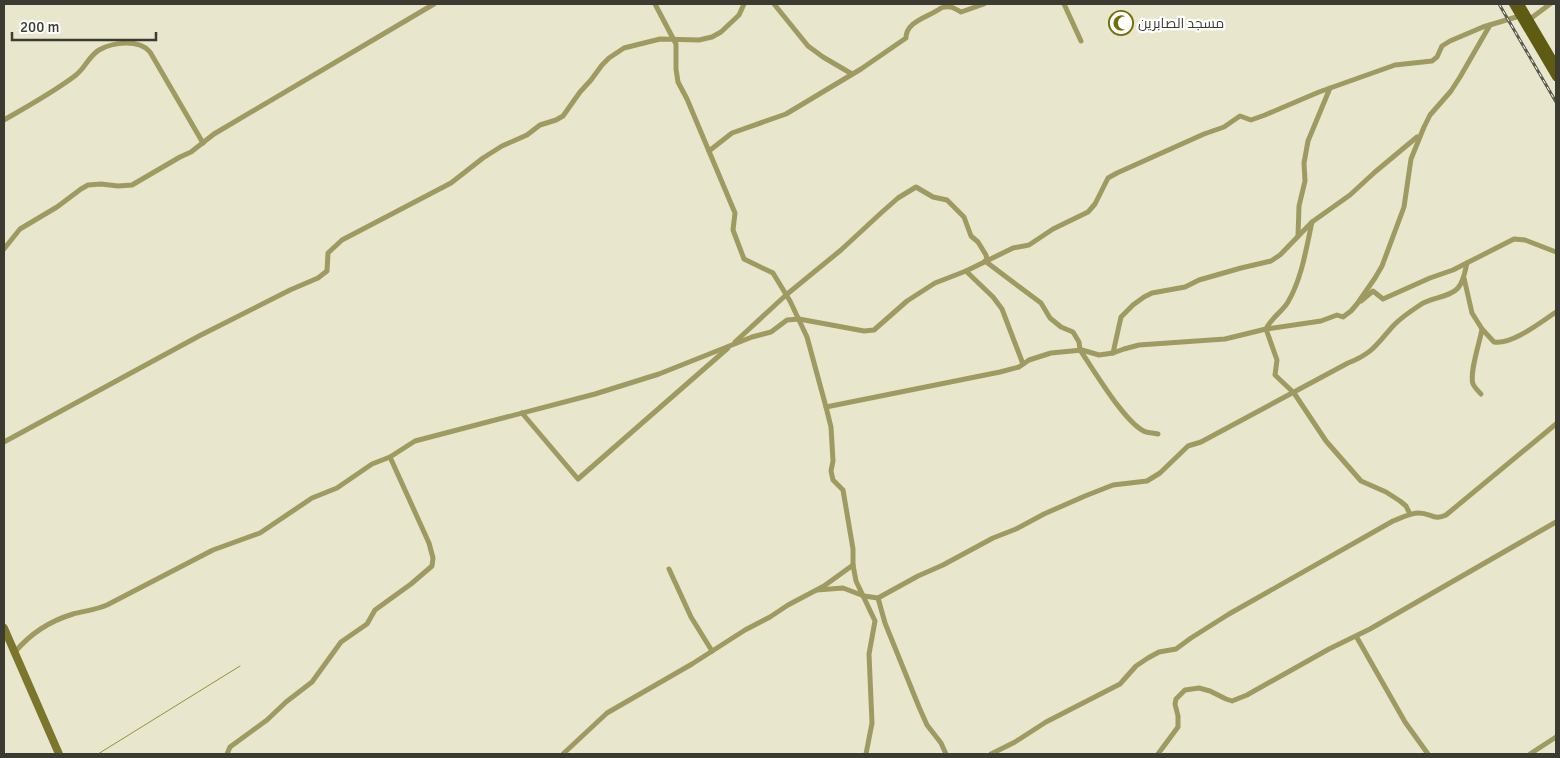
<svg xmlns="http://www.w3.org/2000/svg" width="1560" height="758" font-family="Signika,Cairo,sans-serif">
	<style>
		.lines { fill: none; stroke-linecap: round; stroke-linejoin: round }
		.stream { stroke: #989131; stroke-width: 1 }
		.street { stroke: #9f9b60; stroke-width: 5 }
		.secondary { stroke: #7b762b; stroke-width: 8 }
		.primary { stroke: #605b12; stroke-width: 8 }
		.rail-casing { stroke: #5a594c; stroke-width: 3 }
		.rail { stroke: #fff; stroke-width: 1; stroke-dasharray: 4; stroke-linecap: butt }
		.labels { text-anchor: middle; dominant-baseline: central; stroke-width: 4.5; stroke-linejoin: round; paint-order: stroke }
		.poi-label { font-size: 14px; fill: #3c3b31; stroke: #fff; text-anchor: start }
	</style>
	<rect width="100%" height="100%" fill="#e8e7cd"/>
	<g class="lines">
		<polyline class="stream" points="98,754 240,666"/>
		<g class="street">
			<polyline points="655,4 676,44 676,69 678,82 687,99 735,213 733,230 744,259 773,273 790,301 807,337 826,407 831,427 833,461 831,471 833,480 843,490 853,549 853,565 856,581 875,621 869,654 872,723 866,754"/>
			<polyline points="774,4 808,46 823,57 852,74"/>
			<polyline points="1064,4 1081,41"/>
			<polyline points="1530,19 1550,4"/>
			<path d="M4,120C28,106 54,92 76,75C85,68 89,56 99,50C113,42 139,39 150,52L203,143"/>
			<path d="M709,151L732,133L786,114L861,69L906,38C906,21 929,17 941,8C950,5 954,8 961,12L984,4"/>
			<path d="M1312,222C1306,249 1302,278 1288,302C1282,312 1271,318 1266,329L1277,360L1275,375L1294,393L1326,441L1361,481L1386,492L1400,501L1406,506L1410,514"/>
			<polyline points="1298,236 1299,206 1305,181 1304,163 1308,141 1330,88"/>
			<polyline points="4,249 20,229 57,207 81,189 88,185 101,184 118,186 132,185 180,157 191,152 214,134 434,4"/>
			<path d="M985,261L1041,303L1050,318L1061,327L1073,332L1079,342L1080,350C1094,370 1126,425 1146,432C1150,433 1154,433 1158,434"/>
			<polyline points="966,271 993,297 1002,309 1023,364"/>
			<path d="M1464,278L1472,313L1482,329C1480,342 1469,373 1473,384C1475,388 1478,391 1481,394"/>
			<polyline points="1361,301 1373,291 1383,299 1430,278 1453,270 1514,239 1525,240 1556,252"/>
			<path d="M1482,329L1494,342C1512,345 1541,322 1556,312"/>
			<polyline points="735,342 786,295 841,250 881,213 898,198 916,187 933,197 947,200 964,217 971,236 978,242 986,255 987,260"/>
			<polyline points="1113,353 1121,317 1133,305 1144,297 1152,293 1185,287 1199,280 1241,268 1271,261 1280,255 1312,222 1350,195 1375,172 1417,137"/>
			<polyline points="826,407 1000,372 1019,367 1029,360 1051,353 1082,350 1099,355 1113,353 1124,349 1139,345 1225,339 1266,329 1321,321 1337,315 1343,317 1351,311 1357,304 1375,278 1382,266 1404,207 1411,159 1424,127 1430,115 1451,91 1460,77 1490,25"/>
			<polyline points="522,413 578,479 728,348"/>
			<polyline points="4,442 199,336 290,290 318,278 327,271 328,253 342,240 451,183 483,158 502,146 527,135 540,125 556,120 563,116 580,92 591,80 602,65 609,58 624,48 660,39 699,40 712,37 721,32 739,15 744,4"/>
			<polyline points="669,569 691,617 712,651"/>
			<path d="M817,590L843,588L864,596L878,598L918,576L943,565L993,538L1016,529L1044,514L1085,496L1113,485L1147,481L1160,473L1188,446L1201,442L1348,363C1374,353 1377,343 1395,324C1402,317 1411,311 1420,305C1431,297 1449,298 1458,288C1464,281 1465,271 1467,263"/>
			<polyline points="878,598 885,623 919,707 927,725 941,743 946,754"/>
			<polyline points="1356,636 1405,722 1428,754"/>
			<path d="M15,652C30,634 50,621 73,614C84,611 95,610 107,605L213,550L260,533L312,498L337,488L372,464L390,457L415,441L595,394L659,374L752,337L771,332L787,320L799,319L864,331L874,330L907,301L935,283L966,271L1013,248L1029,245L1053,229L1088,212L1095,204L1108,178L1117,173L1204,134L1224,127L1240,116L1251,120L1265,115L1319,92L1395,65L1432,61L1437,57L1442,46L1450,41L1483,27L1523,15"/>
			<polyline points="227,754 230,747 267,720 286,702 312,682 341,642 367,624 375,610 411,584 432,566 433,558 429,543 390,457"/>
			<polyline points="563,754 607,713 692,664 745,630 770,617 788,605 824,586 853,565"/>
			<path d="M991,754L1015,742L1046,722L1120,684L1136,666L1148,658L1159,652L1176,649L1191,638L1229,614L1393,521C1401,518 1410,513 1419,513C1431,513 1434,521 1446,515L1556,424"/>
			<polyline points="1158,754 1178,727 1178,716 1175,704 1176,699 1185,690 1199,688 1210,691 1226,699 1232,701 1247,695 1329,649 1370,629 1556,522"/>
			<polyline points="1530,754 1556,737"/>
		</g>
		<polyline class="secondary" points="4,628 59,754"/>
		<g class="primary">
			<polyline points="1513,4 1556,77"/>
			<polyline points="1520,4 1556,65"/>
		</g>
		<defs>
			<polyline id="rail" points="1499,4 1556,102"/>
		</defs>
		<use href="#rail" class="rail-casing"/>
		<use href="#rail" class="rail"/>
	</g>
	<defs>
		<symbol id="mosque-ring" viewBox="-11 -11 22 22"><circle r="9.5" fill="#fff" stroke="#746d09" stroke-width="1.5"/><path d="M3.5-4.9A6 6 0 1 0 3.5 4.9A5 5 0 1 1 3.5-4.9Z" fill="#746d09"/></symbol>
	</defs>
	<g fill-rule="evenodd">
		<use href="#mosque-ring" x="1107" y="9" width="28" height="28"/>
	</g>
	<g class="labels">
		<g class="poi-label">
			<text x="1138" y="23">مسجد الصابرين</text>
		</g>
	</g>
	<rect width="1560" height="758" fill="none" stroke="#3c3b31" stroke-width="10"/>
	<path d="M12 32v8h144v-8" fill="none" stroke="#3c3b31" stroke-width="2.5"/>
	<text x="20" y="32" font-size="15" fill="#3c3b31" stroke="#ffffff" stroke-width="4" paint-order="stroke">200 m</text>
</svg>
